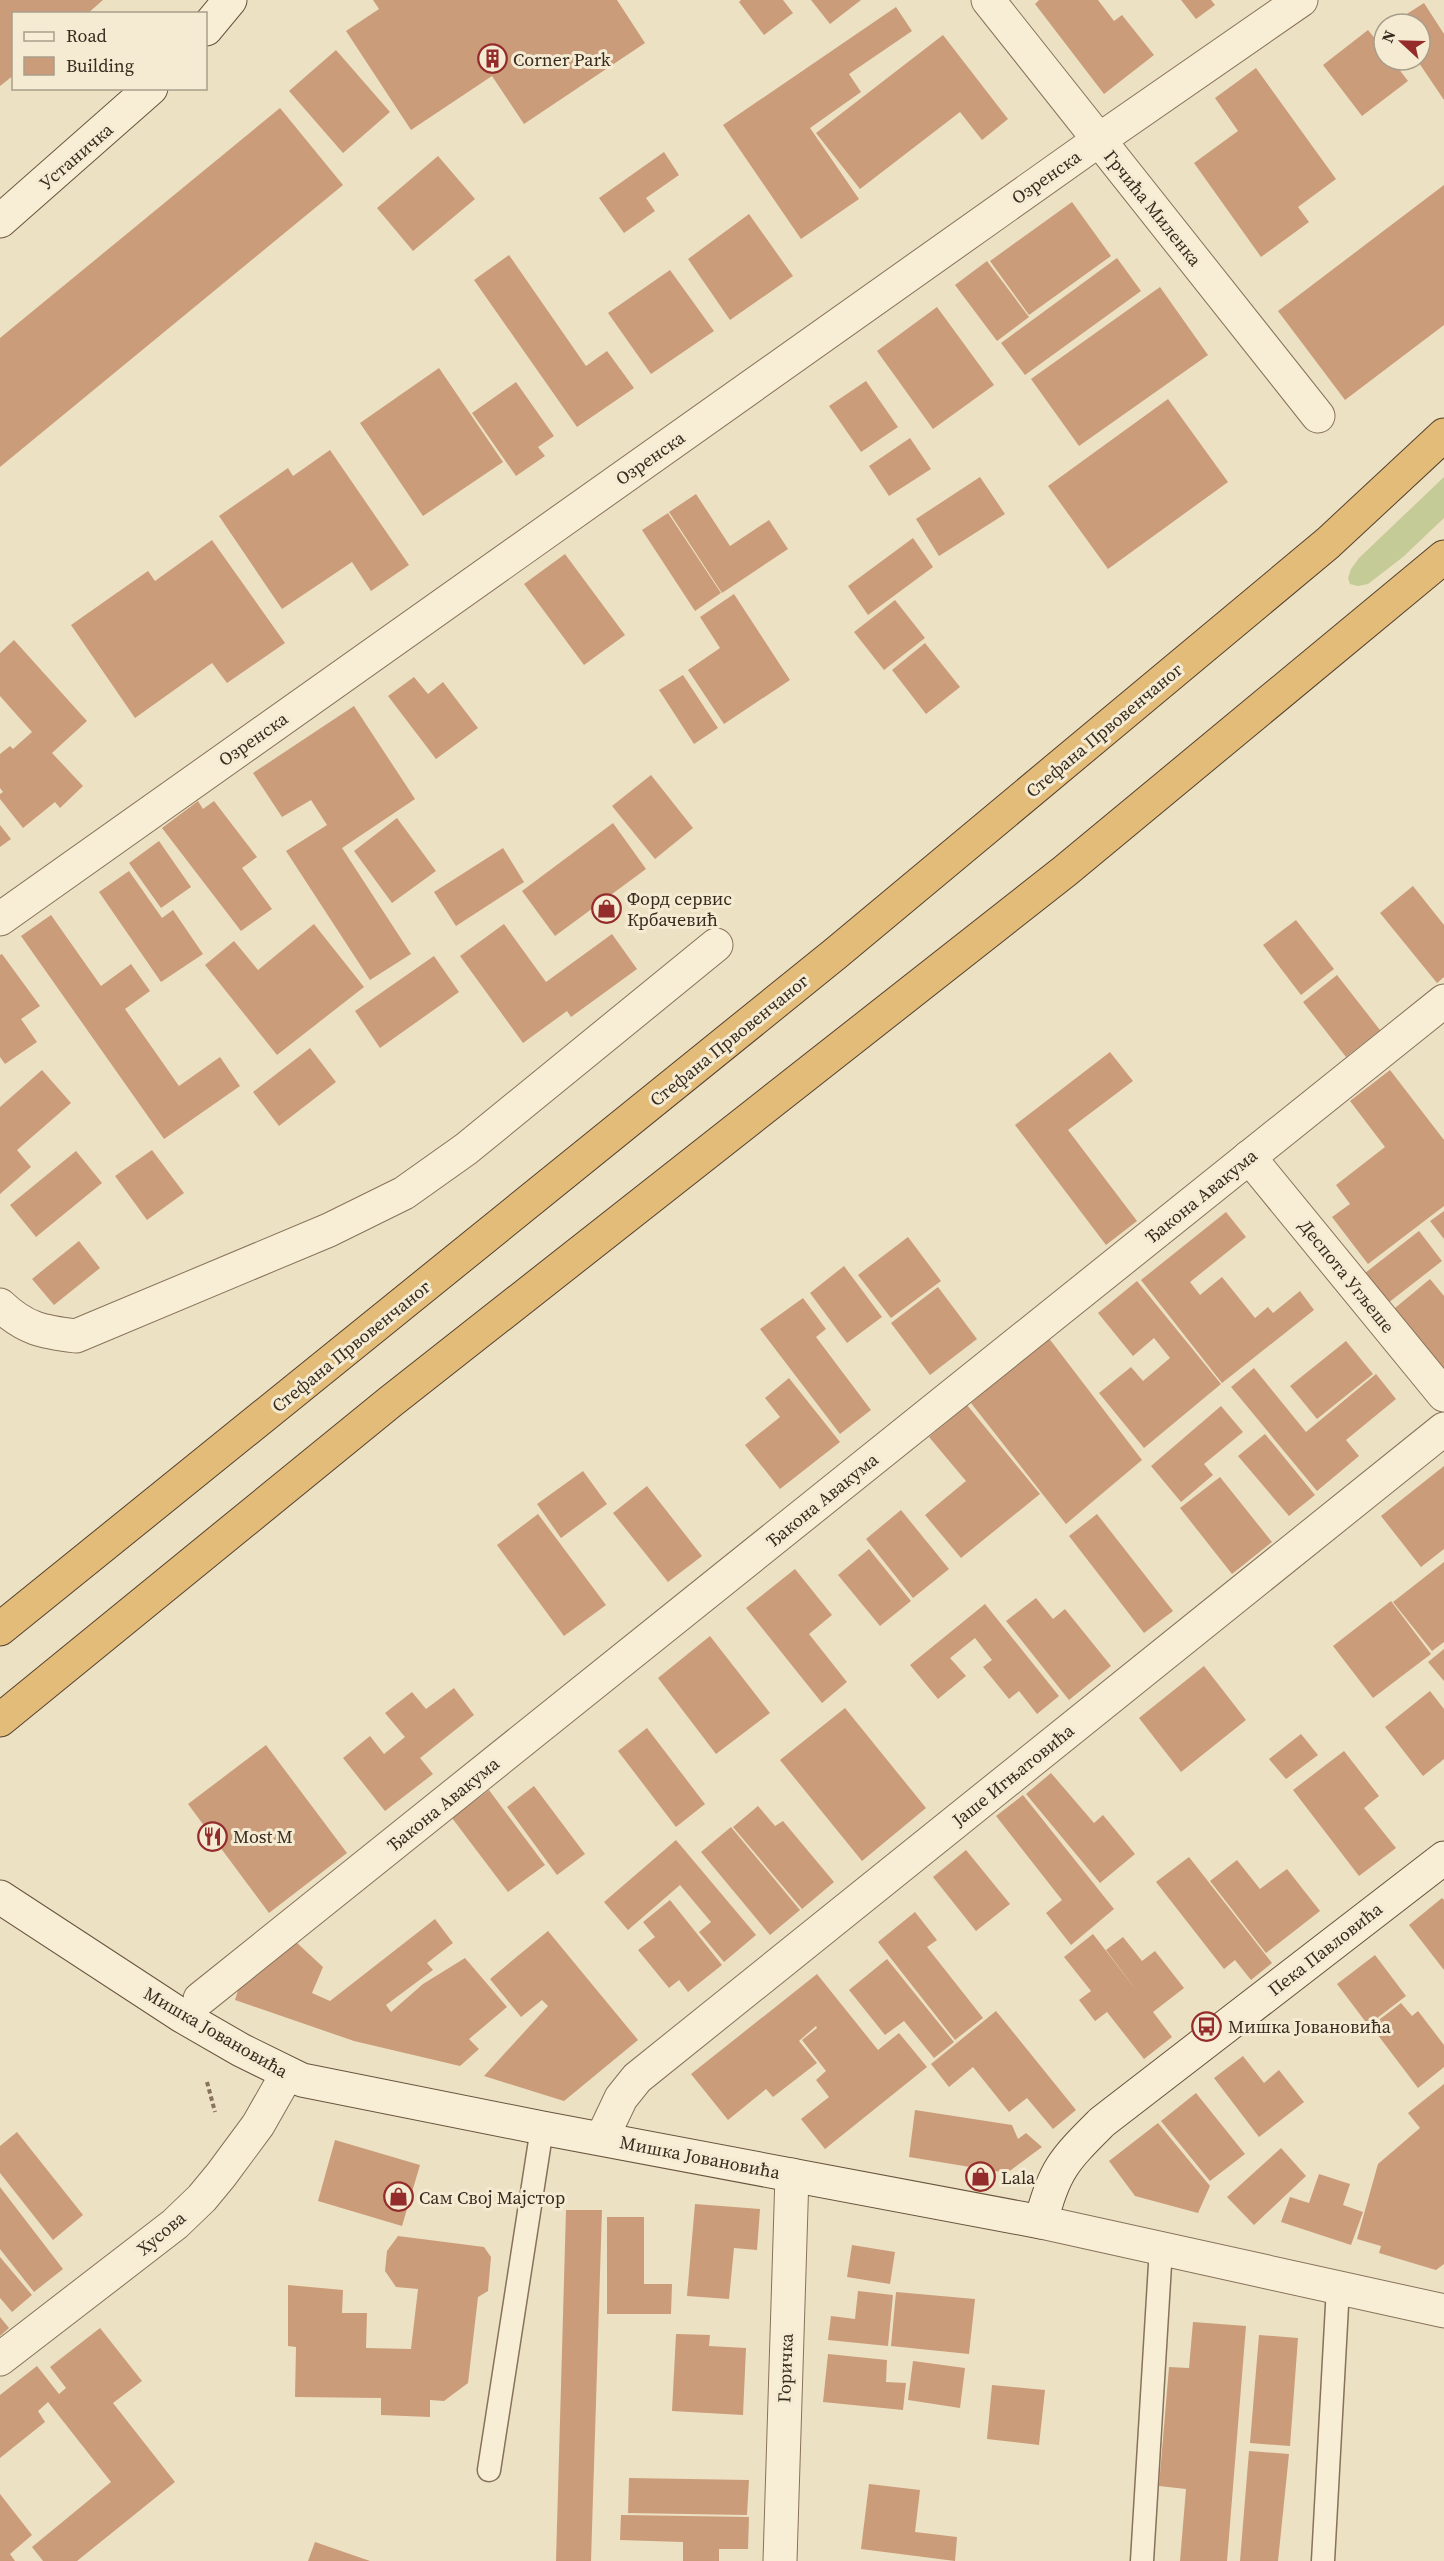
<svg xmlns="http://www.w3.org/2000/svg" width="1444" height="2561" font-family="'Source Serif 4',serif">
	<style>
		.green { fill: #c4cb97 }
		.building { fill: #ca9c7a }
		.lines { fill: none; stroke-linecap: round; stroke-linejoin: round }
		.service-casing { stroke: #87725a; stroke-width: 25 }
		.minor-casing { stroke: #87725a; stroke-width: 35 }
		.tertiary-casing { stroke: #87725a; stroke-width: 35 }
		.secondary-casing { stroke: #68543d; stroke-width: 35 }
		.trunk-casing { stroke: #54412e; stroke-width: 35 }
		.path { stroke: #87725a; stroke-width: 4; stroke-dasharray: 4.5 3; stroke-linecap: butt }
		.service { stroke: #f8eed6; stroke-width: 22 }
		.minor { stroke: #f8eed6; stroke-width: 33 }
		.tertiary { stroke: #f8eed6; stroke-width: 33 }
		.secondary { stroke: #f8eed6; stroke-width: 33 }
		.trunk { stroke: #e4bc79; stroke-width: 33 }
		.labels { text-anchor: middle; dominant-baseline: central; stroke-width: 6; stroke-linejoin: round; paint-order: stroke }
		.poi-label { font-size: 18px; fill: #372a1e; stroke: #f4ebd2; text-anchor: start }
		.street-label { font-size: 18px; fill: #372a1e; stroke: #f4ebd2 }
	</style>
	<rect width="100%" height="100%" fill="#ede1c3"/>
	<polygon class="green" points="1444,477 1444,518 1403,557 1368,584 1358,586 1350,584 1348,578 1351,569 1359,558"/>
	<g class="building">
		<polygon points="0,0 103,0 87,14 14,14 14,75 0,86"/>
		<polygon points="373,0 617,0 645,43 524,124 492,76 411,130 346,31 379,9"/>
		<polygon points="741,0 783,0 793,13 764,35 739,2"/>
		<polygon points="811,0 861,0 830,24"/>
		<polygon points="1039,0 1098,0 1114,21 1122,15 1154,55 1104,94 1035,4"/>
		<polygon points="1181,0 1211,0 1215,5 1196,19"/>
		<polygon points="1424,3 1444,34 1444,100 1417,60 1420,60 1420,24 1391,24"/>
		<polygon points="896,7 912,31 849,74 861,92 810,128 859,199 801,239 723,125"/>
		<polygon points="1368,30 1384,50 1384,60 1392,60 1408,81 1362,116 1323,65"/>
		<polygon points="943,35 1008,119 982,140 960,112 860,189 816,133"/>
		<polygon points="336,50 390,112 343,153 289,91"/>
		<polygon points="1256,68 1336,179 1298,207 1309,222 1261,257 1194,163 1238,131 1215,98"/>
		<polygon points="280,108 343,185 0,467 0,338"/>
		<polygon points="664,152 679,175 646,198 655,211 624,233 599,198"/>
		<polygon points="438,156 475,199 413,251 377,208"/>
		<polygon points="1444,185 1444,325 1345,400 1278,311"/>
		<polygon points="1072,202 1111,256 1029,315 990,261"/>
		<polygon points="749,214 793,276 730,320 688,259"/>
		<polygon points="509,255 586,366 607,351 634,388 577,427 474,280"/>
		<polygon points="1117,258 1141,291 1025,375 1001,343"/>
		<polygon points="987,261 1029,317 997,341 955,285"/>
		<polygon points="670,270 714,331 651,374 608,313"/>
		<polygon points="1160,287 1208,355 1079,446 1031,379"/>
		<polygon points="937,307 994,385 933,429 877,351"/>
		<polygon points="439,368 503,462 423,516 360,423"/>
		<polygon points="866,381 898,427 861,452 829,406"/>
		<polygon points="516,382 554,436 538,447 545,456 516,476 472,413"/>
		<polygon points="1168,399 1228,482 1108,569 1048,486"/>
		<polygon points="910,438 931,469 889,496 869,466"/>
		<polygon points="330,450 409,565 371,591 352,562 282,609 219,516 288,468 293,476"/>
		<polygon points="980,477 1005,514 939,556 916,519"/>
		<polygon points="696,494 730,546 769,520 788,549 722,593 669,512"/>
		<polygon points="668,513 721,593 695,611 642,530"/>
		<polygon points="913,538 933,567 868,615 848,586"/>
		<polygon points="212,540 285,643 227,683 212,663 135,718 71,625 148,571 155,581"/>
		<polygon points="565,554 625,635 584,665 524,584"/>
		<polygon points="734,594 790,680 724,724 688,670 720,648 700,617"/>
		<polygon points="895,600 925,638 884,670 854,632"/>
		<polygon points="14,640 87,721 52,753 83,786 60,808 55,802 23,828 0,799 0,794 3,792 0,788 0,754 10,746 13,749 32,732 0,696 0,653"/>
		<polygon points="925,643 960,687 926,714 892,670"/>
		<polygon points="683,675 718,728 694,744 659,690"/>
		<polygon points="414,677 428,694 443,682 478,728 436,759 388,696"/>
		<polygon points="354,706 415,799 342,848 411,954 370,980 286,851 327,825 311,800 282,817 253,773"/>
		<polygon points="651,775 693,828 655,859 612,806"/>
		<polygon points="198,801 203,809 214,801 257,857 242,868 272,909 241,931 162,828"/>
		<polygon points="397,818 436,871 392,903 354,851"/>
		<polygon points="613,823 646,869 555,936 522,891"/>
		<polygon points="0,825 11,839 0,847"/>
		<polygon points="159,841 191,887 161,908 129,863"/>
		<polygon points="503,848 524,882 456,926 434,892"/>
		<polygon points="129,871 162,918 173,910 203,954 161,982 99,892"/>
		<polygon points="1413,886 1444,925 1444,977 1437,983 1380,913"/>
		<polygon points="51,915 101,986 131,964 150,991 125,1009 179,1086 220,1057 240,1086 164,1139 21,936"/>
		<polygon points="1296,920 1334,969 1301,995 1263,945"/>
		<polygon points="314,924 364,987 277,1055 205,965 234,941 258,970"/>
		<polygon points="504,924 546,982 612,934 637,969 571,1017 567,1011 523,1043 460,956"/>
		<polygon points="2,954 40,1006 21,1019 37,1042 5,1064 0,1057 0,955"/>
		<polygon points="434,956 459,992 380,1048 355,1011"/>
		<polygon points="1337,975 1380,1030 1346,1057 1303,1002"/>
		<polygon points="310,1048 336,1082 279,1126 253,1092"/>
		<polygon points="1110,1052 1133,1081 1068,1130 1137,1221 1106,1245 1015,1125"/>
		<polygon points="42,1070 71,1103 17,1150 31,1167 0,1194 0,1107"/>
		<polygon points="1390,1070 1444,1140 1444,1206 1368,1264 1332,1217 1350,1204 1336,1185 1385,1147 1350,1101"/>
		<polygon points="152,1150 184,1193 147,1220 115,1176"/>
		<polygon points="76,1151 102,1183 36,1237 10,1205"/>
		<polygon points="1444,1211 1444,1239 1430,1221"/>
		<polygon points="1226,1212 1246,1237 1190,1282 1200,1295 1222,1277 1255,1318 1268,1307 1273,1313 1300,1291 1314,1310 1222,1383 1141,1280"/>
		<polygon points="1419,1231 1442,1261 1388,1303 1365,1273"/>
		<polygon points="908,1237 941,1281 891,1318 858,1275"/>
		<polygon points="79,1241 100,1268 54,1305 32,1279"/>
		<polygon points="844,1266 882,1317 847,1343 810,1293"/>
		<polygon points="1430,1279 1444,1296 1444,1370 1395,1308"/>
		<polygon points="1137,1281 1221,1384 1144,1448 1099,1393 1131,1367 1143,1381 1170,1358 1154,1338 1133,1356 1098,1313"/>
		<polygon points="938,1287 977,1339 930,1375 891,1323"/>
		<polygon points="803,1298 826,1329 816,1337 871,1410 840,1434 760,1329"/>
		<polygon points="1048,1337 1142,1460 1066,1524 971,1403"/>
		<polygon points="1346,1341 1373,1374 1317,1419 1290,1386"/>
		<polygon points="1254,1368 1306,1432 1376,1374 1396,1399 1346,1440 1359,1456 1317,1491 1231,1387"/>
		<polygon points="789,1378 840,1442 780,1489 745,1445 780,1417 765,1398"/>
		<polygon points="967,1405 1040,1494 961,1558 925,1515 966,1481 929,1437"/>
		<polygon points="1221,1406 1243,1432 1204,1464 1213,1475 1181,1502 1151,1466"/>
		<polygon points="1265,1434 1315,1495 1289,1516 1238,1456"/>
		<polygon points="1444,1466 1444,1549 1421,1567 1381,1516"/>
		<polygon points="583,1471 607,1504 561,1538 537,1504"/>
		<polygon points="1220,1477 1272,1542 1232,1574 1180,1508"/>
		<polygon points="647,1486 702,1556 668,1582 613,1513"/>
		<polygon points="901,1510 949,1569 913,1598 866,1539"/>
		<polygon points="538,1514 606,1605 564,1636 497,1545"/>
		<polygon points="1097,1514 1173,1611 1144,1633 1069,1536"/>
		<polygon points="869,1549 911,1601 880,1626 838,1575"/>
		<polygon points="1444,1562 1444,1642 1432,1651 1393,1602"/>
		<polygon points="795,1569 832,1615 809,1634 847,1682 822,1703 746,1608"/>
		<polygon points="1036,1598 1053,1619 1065,1609 1111,1666 1069,1700 1006,1621"/>
		<polygon points="1391,1601 1431,1654 1373,1698 1333,1646"/>
		<polygon points="985,1604 1059,1696 1037,1714 1019,1691 1009,1699 983,1667 992,1660 975,1638 950,1658 966,1676 938,1699 910,1665"/>
		<polygon points="710,1636 770,1713 716,1754 658,1678"/>
		<polygon points="1444,1649 1444,1681 1428,1662"/>
		<polygon points="1204,1666 1246,1720 1181,1772 1139,1718"/>
		<polygon points="454,1688 474,1715 420,1758 433,1774 385,1811 343,1758 370,1736 384,1754 405,1737 385,1713 412,1692 426,1709"/>
		<polygon points="1430,1691 1444,1709 1444,1759 1423,1776 1385,1727"/>
		<polygon points="845,1708 926,1808 862,1861 780,1760"/>
		<polygon points="647,1728 705,1804 676,1827 618,1751"/>
		<polygon points="1301,1734 1318,1755 1286,1779 1269,1759"/>
		<polygon points="266,1745 347,1853 269,1913 188,1804"/>
		<polygon points="1344,1751 1379,1796 1364,1808 1396,1848 1359,1876 1293,1790"/>
		<polygon points="1051,1773 1094,1823 1103,1815 1135,1854 1100,1883 1026,1794"/>
		<polygon points="534,1786 585,1854 557,1875 507,1807"/>
		<polygon points="489,1790 545,1865 508,1892 452,1818"/>
		<polygon points="1023,1795 1114,1909 1071,1945 1046,1913 1062,1900 996,1816"/>
		<polygon points="758,1806 775,1826 783,1821 834,1882 802,1909 733,1827"/>
		<polygon points="731,1827 800,1910 770,1935 701,1852"/>
		<polygon points="676,1840 756,1935 724,1962 699,1932 711,1922 680,1885 628,1930 604,1902"/>
		<polygon points="966,1850 1010,1904 976,1931 933,1877"/>
		<polygon points="1189,1857 1272,1963 1251,1980 1235,1960 1224,1969 1156,1882"/>
		<polygon points="1237,1860 1260,1889 1287,1869 1320,1911 1266,1953 1210,1881"/>
		<polygon points="1442,1898 1444,1900 1444,1970 1409,1925"/>
		<polygon points="670,1900 722,1965 688,1992 679,1980 669,1988 638,1950 655,1937 643,1922"/>
		<polygon points="915,1912 937,1940 927,1947 983,2018 955,2040 878,1942"/>
		<polygon points="435,1919 453,1943 427,1963 433,1970 386,2005 391,2012 423,1984 465,1958 507,2007 469,2039 479,2049 460,2066 354,2041 235,2000 240,1984 296,1942 323,1967 312,1993 330,2001"/>
		<polygon points="548,1931 638,2040 564,2101 484,2076 548,2006 542,2000 521,2017 490,1979"/>
		<polygon points="1093,1934 1140,1995 1106,1950 1123,1937 1142,1961 1155,1951 1184,1988 1153,2012 1172,2037 1144,2059 1107,2012 1095,2021 1079,2000 1091,1991 1064,1957"/>
		<polygon points="1375,1955 1406,1996 1368,2025 1337,1984"/>
		<polygon points="887,1959 954,2042 934,2058 904,2021 885,2035 849,1990"/>
		<polygon points="817,1974 878,2050 899,2033 927,2067 825,2149 801,2119 829,2097 816,2080 826,2071 802,2040 817,2028 816,2026 799,2041 817,2063 773,2097 766,2089 728,2120 691,2074"/>
		<polygon points="1401,2003 1412,2016 1418,2011 1444,2045 1444,2067 1418,2088 1371,2026"/>
		<polygon points="996,2011 1076,2110 1053,2129 1027,2098 1009,2112 973,2067 949,2087 931,2064"/>
		<polygon points="1243,2056 1264,2083 1279,2070 1304,2102 1259,2137 1214,2078"/>
		<polygon points="1444,2084 1444,2264 1436,2270 1379,2253 1381,2246 1357,2239 1378,2164 1420,2128 1408,2113"/>
		<polygon points="1196,2093 1245,2154 1210,2181 1161,2121"/>
		<polygon points="915,2110 1012,2125 1018,2139 1026,2133 1042,2147 1007,2173 909,2157"/>
		<polygon points="1158,2123 1210,2186 1198,2213 1135,2196 1109,2161"/>
		<polygon points="17,2132 83,2215 53,2240 0,2173 0,2146"/>
		<polygon points="335,2140 420,2165 402,2226 318,2201"/>
		<polygon points="1281,2148 1306,2176 1254,2225 1227,2197"/>
		<polygon points="1319,2174 1350,2184 1343,2205 1363,2212 1351,2245 1281,2222 1290,2197 1309,2203"/>
		<polygon points="0,2187 63,2269 34,2292 0,2249"/>
		<polygon points="695,2204 760,2209 757,2250 734,2248 729,2299 687,2296"/>
		<polygon points="566,2210 602,2210 591,2561 556,2561"/>
		<polygon points="607,2217 644,2217 644,2284 672,2284 671,2314 607,2314"/>
		<polygon points="398,2236 484,2247 491,2257 488,2291 478,2297 468,2383 444,2401 430,2400 430,2417 381,2415 381,2398 295,2397 296,2347 288,2346 288,2285 343,2290 342,2313 367,2313 366,2348 411,2349 418,2289 396,2287 385,2271 387,2251"/>
		<polygon points="852,2245 895,2252 890,2284 847,2277"/>
		<polygon points="0,2257 32,2295 12,2312 0,2298"/>
		<polygon points="858,2291 893,2295 888,2346 828,2340 831,2316 855,2319"/>
		<polygon points="896,2292 975,2299 969,2354 891,2346"/>
		<polygon points="0,2317 9,2328 0,2336"/>
		<polygon points="1193,2322 1246,2326 1227,2561 1180,2561 1186,2489 1159,2486 1169,2367 1189,2368"/>
		<polygon points="100,2328 142,2381 113,2403 175,2482 77,2561 43,2561 32,2547 111,2482 48,2402 38,2411 45,2422 0,2458 0,2395 37,2366 59,2394 66,2388 50,2367"/>
		<polygon points="676,2334 710,2335 709,2346 746,2348 743,2415 672,2411"/>
		<polygon points="1259,2335 1298,2338 1290,2446 1250,2443"/>
		<polygon points="828,2354 887,2360 886,2382 906,2383 903,2410 823,2402"/>
		<polygon points="913,2361 965,2368 960,2408 908,2400"/>
		<polygon points="992,2385 1045,2390 1039,2445 987,2439"/>
		<polygon points="1249,2451 1289,2454 1278,2561 1240,2561"/>
		<polygon points="629,2478 749,2480 747,2515 628,2513"/>
		<polygon points="869,2484 920,2490 915,2532 957,2537 955,2561 861,2549"/>
		<polygon points="0,2494 32,2535 10,2554 15,2561 0,2561"/>
		<polygon points="621,2515 749,2517 748,2549 719,2549 719,2561 683,2561 683,2542 620,2540"/>
		<polygon points="315,2542 370,2561 308,2561"/>
	</g>
	<g class="lines">
		<defs>
			<g id="service">
				<polyline points="489,2470 542,2128"/>
				<polyline points="1142,2561 1161,2248"/>
				<polyline points="1323,2561 1338,2287"/>
			</g>
			<g id="minor">
				<polyline points="988,0 1318,416"/>
				<polyline points="0,919 1099,140 1301,0"/>
				<polyline points="1249,1157 1444,1395"/>
				<path d="M0,1305C25,1329 43,1332 76,1336L329,1230L404,1193L466,1149L716,945"/>
				<polyline points="200,1999 1444,1001"/>
				<polyline points="602,2138 621,2098 637,2078 1444,1429"/>
				<polyline points="1041,2222 1444,2311"/>
				<polyline points="780,2561 792,2175"/>
			</g>
			<polyline id="tertiary" points="0,2359 175,2224 202,2198 221,2175 258,2125 287,2074"/>
			<g id="secondary">
				<polyline points="206,29 230,0"/>
				<polyline points="0,221 151,88"/>
				<path d="M0,1897L182,2016L241,2050L302,2080L542,2128L1041,2222C1054,2169 1065,2159 1102,2122L1444,1858"/>
			</g>
			<g id="trunk">
				<polyline points="0,1629 835,954 1328,543 1444,435"/>
				<polyline points="0,1720 390,1402 1065,871 1444,557"/>
			</g>
		</defs>
		<use href="#service" class="service-casing"/>
		<use href="#minor" class="minor-casing"/>
		<use href="#tertiary" class="tertiary-casing"/>
		<use href="#secondary" class="secondary-casing"/>
		<use href="#trunk" class="trunk-casing"/>
		<polyline class="path" points="207,2082 215,2112"/>
		<use href="#service" class="service"/>
		<use href="#minor" class="minor"/>
		<use href="#tertiary" class="tertiary"/>
		<use href="#secondary" class="secondary"/>
		<use href="#trunk" class="trunk"/>
	</g>
	<defs>
		<symbol id="building-ring" viewBox="-11 -11 22 22"><circle r="9.5" fill="#f4ebd2" stroke="#942c2c" stroke-width="1.5"/><path d="M-4-6H4V6H1V3H-1V6H-4ZM-2.5-4.3h1.7v1.8h-1.7ZM.8-4.3h1.7v1.8H.8ZM-2.5-1h1.7V.8h-1.7ZM.8-1h1.7V.8H.8Z" fill="#942c2c"/></symbol>
		<symbol id="shop-ring" viewBox="-11 -11 22 22"><circle r="9.5" fill="#f4ebd2" stroke="#942c2c" stroke-width="1.5"/><path d="M-5-2.5h2.3a2.7 3.5 0 0 1 5.4 0H5L5.5 6h-11ZM-1.5-2.5h3a1.5 2.3 0 0 0-3 0Z" fill="#942c2c"/></symbol>
		<symbol id="restaurant-ring" viewBox="-11 -11 22 22"><circle r="9.5" fill="#f4ebd2" stroke="#942c2c" stroke-width="1.5"/><path d="M-5-6h1v4h1v-4h1v4h1v-4h1v5L-1.5 .5V6h-2V.5L-5-1ZM5-6V6H3V1.5H1.5Q1.5-4 5-6Z" fill="#942c2c"/></symbol>
		<symbol id="bus-ring" viewBox="-11 -11 22 22"><circle r="9.5" fill="#f4ebd2" stroke="#942c2c" stroke-width="1.5"/><path d="M-5-6H5V4H4V6H2V4H-2V6H-4V4H-5ZM-3.5-4V0h7V-4ZM-3.5 1.2v1.5H-2V1.2ZM2 1.2v1.5H3.5V1.2Z" fill="#942c2c"/></symbol>
	</defs>
	<g fill-rule="evenodd">
		<use href="#building-ring" x="476" y="42" width="33" height="33"/>
		<use href="#shop-ring" x="590" y="892" width="33" height="33"/>
		<use href="#restaurant-ring" x="196" y="1820" width="33" height="33"/>
		<use href="#bus-ring" x="1190" y="2010" width="33" height="33"/>
		<use href="#shop-ring" x="964" y="2160" width="33" height="33"/>
		<use href="#shop-ring" x="382" y="2180" width="33" height="33"/>
	</g>
	<g class="labels">
		<g class="poi-label">
			<text x="513" y="59">Corner Park</text>
			<text x="627" y="898">Форд сервис<tspan x="627" dy="21">Крбачевић</tspan></text>
			<text x="233" y="1836">Most M</text>
			<text x="1228" y="2026">Мишка Јовановића</text>
			<text x="1001" y="2177">Lala</text>
			<text x="419" y="2197">Сам Свој Мајстор</text>
		</g>
		<g class="street-label">
			<text transform="translate(76 156) rotate(-41)">Устаничка</text>
			<text transform="translate(1046 177) rotate(-35)">Озренска</text>
			<text transform="translate(1153 208) rotate(51)">Грчића Миленка</text>
			<text transform="translate(650 458) rotate(-35)">Озренска</text>
			<text transform="translate(1104 730) rotate(-40)">Стефана Првовенчаног</text>
			<text transform="translate(253 739) rotate(-35)">Озренска</text>
			<text transform="translate(729 1040) rotate(-39)">Стефана Првовенчаног</text>
			<text transform="translate(1201 1196) rotate(-39)">Ђакона Авакума</text>
			<text transform="translate(1347 1276) rotate(51)">Деспота Угљеше</text>
			<text transform="translate(351 1346) rotate(-39)">Стефана Првовенчаног</text>
			<text transform="translate(822 1500) rotate(-39)">Ђакона Авакума</text>
			<text transform="translate(1013 1775) rotate(-39)">Јаше Игњатовића</text>
			<text transform="translate(443 1804) rotate(-39)">Ђакона Авакума</text>
			<text transform="translate(1325 1949) rotate(-38)">Пека Павловића</text>
			<text transform="translate(216 2032) rotate(30)">Мишка Јовановића</text>
			<text transform="translate(700 2157) rotate(11)">Мишка Јовановића</text>
			<text transform="translate(161 2233) rotate(-40)">Хусова</text>
			<text transform="translate(785 2368) rotate(-88)">Горичка</text>
		</g>
	</g>
	<rect x="12" y="12" width="195" height="78" fill="#f4ebd2" stroke="#a89e8a" stroke-width="1.5"/>
	<rect x="24" y="32" width="30" height="9" fill="#f8eed6" stroke="#a89e8a" stroke-width="1.5"/>
	<text x="66" y="42" font-size="18" fill="#372a1e">Road</text>
	<rect x="24" y="57" width="30" height="18" fill="#ca9c7a" stroke="#a89e8a" stroke-width="1.5"/>
	<text x="66" y="72" font-size="18" fill="#372a1e">Building</text>
	<g transform="translate(1402 42) rotate(292)"><circle r="28" fill="#f4ebd2" stroke="#a89e8a" stroke-width="1.5"/>
	<path d="M0-4.5L10 22L0 15L-10 22Z" fill="#942c2c"/>
	<text y="-9" font-size="16" font-weight="bold" text-anchor="middle" fill="#372a1e">N</text>
	</g>
</svg>
